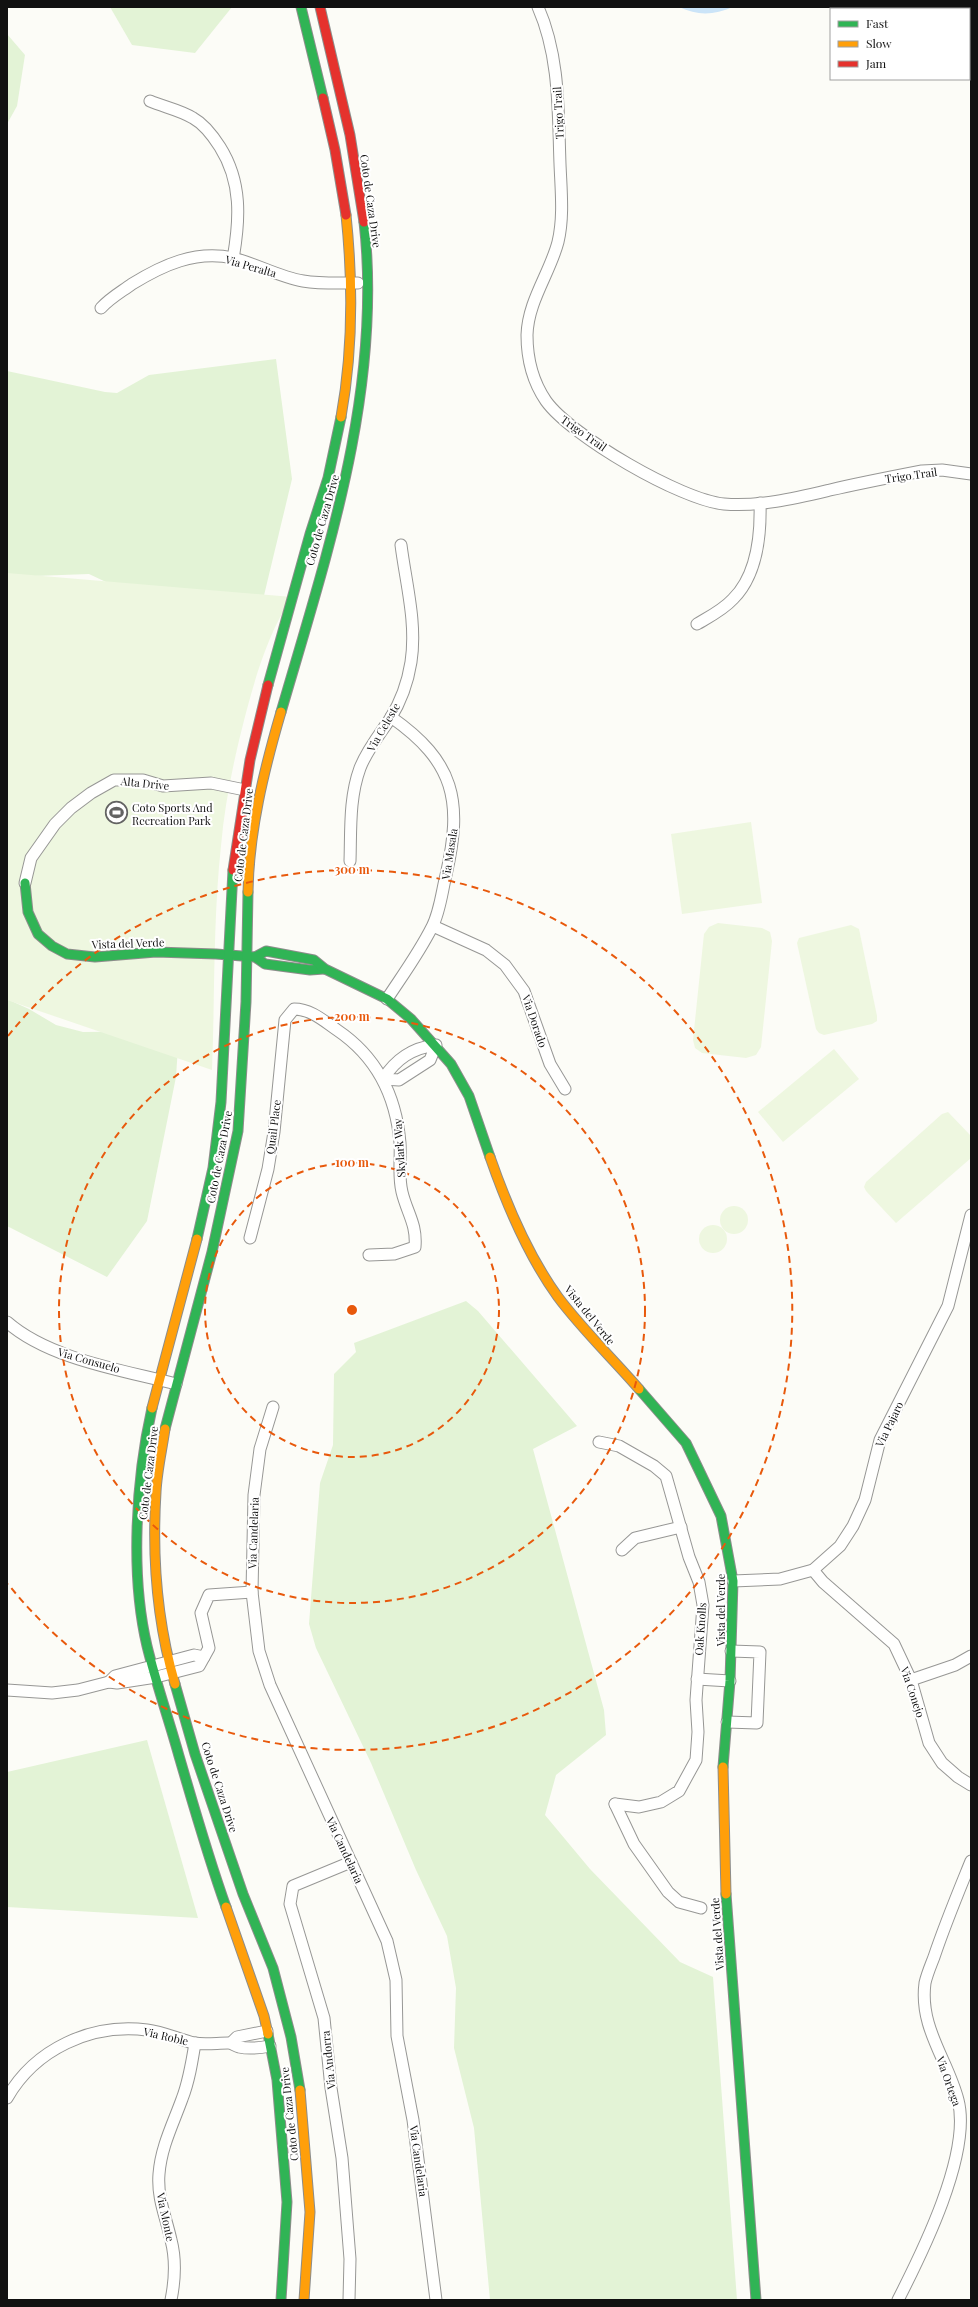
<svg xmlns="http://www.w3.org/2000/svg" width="978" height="2307" font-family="'Playfair Display',serif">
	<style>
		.green { fill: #e3f3d6 }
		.pitch { fill: #eef7e0 }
		.water { fill: #cbe4f8 }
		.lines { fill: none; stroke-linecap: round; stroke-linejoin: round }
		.street-casing { stroke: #979795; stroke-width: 13 }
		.fast-casing { stroke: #8d8d8b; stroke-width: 11 }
		.slow-casing { stroke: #8d8d8b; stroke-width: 11 }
		.jam-casing { stroke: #8d8d8b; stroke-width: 11 }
		.street { stroke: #fffffe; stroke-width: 11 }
		.fast { stroke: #30b455; stroke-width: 9 }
		.slow { stroke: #ff9f0a; stroke-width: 9 }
		.jam { stroke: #e5322d; stroke-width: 9 }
		.ring { fill: none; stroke: #e8590c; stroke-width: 2; stroke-dasharray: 7 5 }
		.labels { text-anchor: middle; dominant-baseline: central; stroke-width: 4; stroke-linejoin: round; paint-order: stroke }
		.street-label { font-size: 11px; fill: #111; stroke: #fff }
		.poi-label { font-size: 11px; fill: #111; stroke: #fff; text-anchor: start }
		.centre { fill: #e8590c; stroke: #fff; stroke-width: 2 }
		.ring-label { font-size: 12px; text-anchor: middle; font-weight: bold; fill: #e8590c; stroke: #fff; stroke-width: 4; stroke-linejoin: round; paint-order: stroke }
	</style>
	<rect width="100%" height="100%" fill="#fcfcf7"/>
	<g class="green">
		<polygon points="110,7 232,7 195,53 132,45"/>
		<polygon points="7,34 25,55 17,106 7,124"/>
		<polygon points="276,359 292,479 242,687 214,633 89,574 7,577 7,371 105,392 117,393 149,375"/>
		<polygon points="7,999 29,1009 56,1025 83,1032 179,1031 176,1077 147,1221 107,1277 7,1226"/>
		<polygon points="466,1301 478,1311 577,1426 533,1449 604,1710 606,1735 556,1775 545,1815 590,1869 680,1962 713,1977 737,2300 490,2300 474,2128 454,2048 456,1988 447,1936 416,1870 371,1763 316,1648 309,1624 320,1483 333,1445 334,1374 356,1352 354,1343"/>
		<polygon points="147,1740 198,1918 7,1907 7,1772"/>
	</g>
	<g class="pitch">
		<path d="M7,573L292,597C270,630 257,671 247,709C235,754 225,800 221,846C213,920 215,995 212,1070L7,1000Z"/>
		<polygon points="751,822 762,903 682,914 671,834"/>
		<polygon points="718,923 762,928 770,932 772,941 761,1047 756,1055 746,1058 702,1053 695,1048 693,1040 704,934 709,927"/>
		<polygon points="851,925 859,929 877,1016 877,1021 872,1024 824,1035 819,1033 816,1029 797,943 799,938"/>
		<polygon points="834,1049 859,1079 783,1142 758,1112"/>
		<polygon points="948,1112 971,1136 971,1158 896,1223 866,1191 864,1187 866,1182 942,1114"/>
		<circle cx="734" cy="1220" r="14"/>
		<circle cx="713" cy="1239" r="14"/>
	</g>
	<path class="water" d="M679,7H733C714,15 698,16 679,7Z"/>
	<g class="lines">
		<defs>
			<g id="street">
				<path d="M538,7C560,57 558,111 560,164C561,190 564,217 558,242C550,273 528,301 527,335C527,358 533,382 546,401C571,436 681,500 724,504C759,507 796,498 830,490C860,483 891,477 922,471L942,470L971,474"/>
				<path d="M150,101C164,107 180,110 193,118C204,124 213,136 220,147C242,182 240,219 233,259"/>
				<path d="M101,308C110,298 121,292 132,284C163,265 195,250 233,258C257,264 279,277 303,281C321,284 339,283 358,283"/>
				<path d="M697,624C709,617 723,610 733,599C757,575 761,536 760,503"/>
				<path d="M350,861C351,830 349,798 360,768C367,750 379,735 390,719C400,703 408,681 411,662C417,623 406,584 401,545"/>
				<polyline points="25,883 31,858 55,824 71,808 91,793 114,780 143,780 163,786 211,783 245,790"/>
				<polyline points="433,926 486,950 505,965 524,991 550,1064 565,1089"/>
				<path d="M387,999C402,976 419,953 432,927C440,912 442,891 446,875C463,801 455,762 391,717"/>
				<path d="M436,1045L430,1060L399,1080L383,1079C396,1059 412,1048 436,1045Z"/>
				<path d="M250,1238L268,1169L274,1132L285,1020L294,1009C311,1009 324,1021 337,1030C377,1057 396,1095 400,1143C401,1159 398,1176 402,1192C407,1213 417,1224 415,1247L394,1254L369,1255"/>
				<path d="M7,1322C49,1359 122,1370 176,1384"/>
				<polyline points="273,1407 260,1449 254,1495 252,1592 259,1651 270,1685 387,1941 396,1980 397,2036 413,2120 436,2300"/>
				<polyline points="599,1442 619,1446 654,1466 666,1476 689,1557 699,1582 703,1605 696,1700 698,1732 696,1760 679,1791 661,1802 639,1807 615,1804"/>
				<polyline points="622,1550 635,1538 681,1527"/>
				<polyline points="813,1570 823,1582 894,1644 911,1680 929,1743 942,1763 958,1777 971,1785"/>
				<polyline points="733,1581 780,1579 813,1570 840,1546 853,1526 865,1500 880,1440 948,1306 971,1215"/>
				<polyline points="697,1679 730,1681"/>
				<polyline points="911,1680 955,1665 971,1656"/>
				<polyline points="109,1682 115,1676 194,1655 204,1657"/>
				<polyline points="7,1690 52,1693 78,1690 109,1682 117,1683 156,1677 199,1666 209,1648 201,1613 209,1595 252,1592"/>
				<polyline points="727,1722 757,1723 760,1652 731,1651"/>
				<polyline points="615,1804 634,1844 668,1892 679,1902 701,1908"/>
				<polyline points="231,2043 237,2037 267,2031"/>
				<path d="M7,2098C35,2049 91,2023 147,2030C163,2032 178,2039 194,2043C205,2045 217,2043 228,2043C232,2043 235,2046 239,2047C249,2049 260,2048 270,2046"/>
				<path d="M171,2300C175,2280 176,2259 171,2240C166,2217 157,2198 159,2174C161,2147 173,2124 182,2099C189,2081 192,2062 195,2043"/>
				<polyline points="349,2300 350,2259 342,2158 331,2088 324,2018 290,1904 293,1886 351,1862"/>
				<path d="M898,2300C922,2253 972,2153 958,2100C948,2060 919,2028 925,1983C927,1974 931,1965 934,1957C945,1924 958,1893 971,1861"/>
			</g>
			<g id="fast">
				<polyline points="301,7 323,98"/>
				<polyline points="268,685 310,534 328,478 341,417"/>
				<path d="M281,712C327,554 383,389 364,222"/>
				<polyline points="25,883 28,912 38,934 52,946 67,954 95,957 156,952 216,954 255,957 265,964 310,970 324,969"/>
				<polyline points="255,957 266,951 314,960 325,969 387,999 411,1019 451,1064 469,1096 490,1157"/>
				<polyline points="197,1239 213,1168 221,1102 233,870"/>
				<polyline points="639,1389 686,1443 721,1516 733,1581 730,1681 723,1767"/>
				<path d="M152,1408C136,1479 130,1574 147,1646C156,1683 169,1720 179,1756C194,1807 208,1857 226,1907"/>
				<polyline points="165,1429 212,1252 238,1131 246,1002 248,892"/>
				<polyline points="175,1684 195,1754 243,1894 273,1968 291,2037 300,2090"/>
				<polyline points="726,1894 756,2300"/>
				<polyline points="268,2034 277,2080 287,2202 281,2300"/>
			</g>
			<g id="slow">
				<path d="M341,417C353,351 353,282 346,215"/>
				<path d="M248,892C249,831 264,770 281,712"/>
				<path d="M490,1157C506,1203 529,1257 558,1297C581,1328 613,1359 639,1389"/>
				<polyline points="152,1408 197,1239"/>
				<path d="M165,1429C162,1450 157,1471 156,1492C152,1556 157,1622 175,1684"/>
				<polyline points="723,1767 726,1894"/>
				<polyline points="226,1907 264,2016 268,2034"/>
				<polyline points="300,2090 310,2212 304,2300"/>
			</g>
			<g id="jam">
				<polyline points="320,7 350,135 364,222"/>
				<polyline points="323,98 335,150 346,215"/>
				<polyline points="233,870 250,760 268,685"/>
			</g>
		</defs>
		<use href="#street" class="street-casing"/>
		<use href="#fast" class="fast-casing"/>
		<use href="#slow" class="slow-casing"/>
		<use href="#jam" class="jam-casing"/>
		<use href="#street" class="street"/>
		<use href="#fast" class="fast"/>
		<use href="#slow" class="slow"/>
		<use href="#jam" class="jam"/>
	</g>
	<g class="ring">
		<circle cx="352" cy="1310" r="147"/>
		<circle cx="352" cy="1310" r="293"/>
		<path d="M8 1036A440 440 0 1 1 8 1584"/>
	</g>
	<defs>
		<symbol id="stadium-ring" viewBox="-11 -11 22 22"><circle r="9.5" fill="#fff" stroke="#636362" stroke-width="1.5"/><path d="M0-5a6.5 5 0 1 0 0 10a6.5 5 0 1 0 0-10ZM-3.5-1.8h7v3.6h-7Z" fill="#636362"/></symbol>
	</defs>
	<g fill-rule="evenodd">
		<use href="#stadium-ring" x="104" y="800" width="25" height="25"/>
	</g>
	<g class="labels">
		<g class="street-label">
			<text transform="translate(558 113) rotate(-93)">Trigo Trail</text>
			<text transform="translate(371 201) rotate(82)">Coto de Caza Drive</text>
			<text transform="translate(251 266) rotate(16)">Via Peralta</text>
			<text transform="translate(584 433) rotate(35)">Trigo Trail</text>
			<text transform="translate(911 475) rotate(-8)">Trigo Trail</text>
			<text transform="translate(322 520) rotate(-74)">Coto de Caza Drive</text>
			<text transform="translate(383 727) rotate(-60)">Via Celeste</text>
			<text transform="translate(145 783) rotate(6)">Alta Drive</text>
			<text transform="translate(243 835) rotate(-83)">Coto de Caza Drive</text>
			<text transform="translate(449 854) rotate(-81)">Via Masala</text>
			<text transform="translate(128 943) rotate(-2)">Vista del Verde</text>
			<text transform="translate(535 1021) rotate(71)">Via Dorado</text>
			<text transform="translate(273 1127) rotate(-83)">Quail Place</text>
			<text transform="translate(399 1148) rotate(-94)">Skylark Way</text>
			<text transform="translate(219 1157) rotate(-79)">Coto de Caza Drive</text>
			<text transform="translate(590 1315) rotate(51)">Vista del Verde</text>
			<text transform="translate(89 1360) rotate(16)">Via Consuelo</text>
			<text transform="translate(889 1424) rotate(-64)">Via Pajaro</text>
			<text transform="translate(148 1473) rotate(-83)">Coto de Caza Drive</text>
			<text transform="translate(253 1533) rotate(-88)">Via Candelaria</text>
			<text transform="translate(720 1610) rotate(-90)">Vista del Verde</text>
			<text transform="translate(700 1629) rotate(-86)">Oak Knolls</text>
			<text transform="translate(913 1692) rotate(71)">Via Conejo</text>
			<text transform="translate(220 1787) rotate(72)">Coto de Caza Drive</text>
			<text transform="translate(345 1850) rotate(65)">Via Candelaria</text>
			<text transform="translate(717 1934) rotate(-94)">Vista del Verde</text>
			<text transform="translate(166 2036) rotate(13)">Via Roble</text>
			<text transform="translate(328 2060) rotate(-96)">Via Andorra</text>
			<text transform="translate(949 2081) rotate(70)">Via Ortega</text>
			<text transform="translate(289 2114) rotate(-96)">Coto de Caza Drive</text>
			<text transform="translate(419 2161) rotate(82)">Via Candelaria</text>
			<text transform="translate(166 2217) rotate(78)">Via Monte</text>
		</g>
		<g class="poi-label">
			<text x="132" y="807">Coto Sports And<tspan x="132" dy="13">Recreation Park</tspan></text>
		</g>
	</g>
	<circle cx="352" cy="1310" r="6" class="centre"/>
	<g class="ring-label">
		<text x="352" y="874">300 m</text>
		<text x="352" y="1021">200 m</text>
		<text x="352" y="1167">100 m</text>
	</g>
	<rect width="978" height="2307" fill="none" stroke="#111111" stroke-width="16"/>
	<rect x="830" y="8" width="140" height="72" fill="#ffffff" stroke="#a0a0a0"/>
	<rect x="838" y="21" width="20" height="6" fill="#30b455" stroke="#a0a0a0"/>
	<text x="866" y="28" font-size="12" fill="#111111">Fast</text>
	<rect x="838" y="41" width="20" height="6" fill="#ff9f0a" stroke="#a0a0a0"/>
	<text x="866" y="48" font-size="12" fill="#111111">Slow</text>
	<rect x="838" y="61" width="20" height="6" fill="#e5322d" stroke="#a0a0a0"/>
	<text x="866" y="68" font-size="12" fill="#111111">Jam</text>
</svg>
